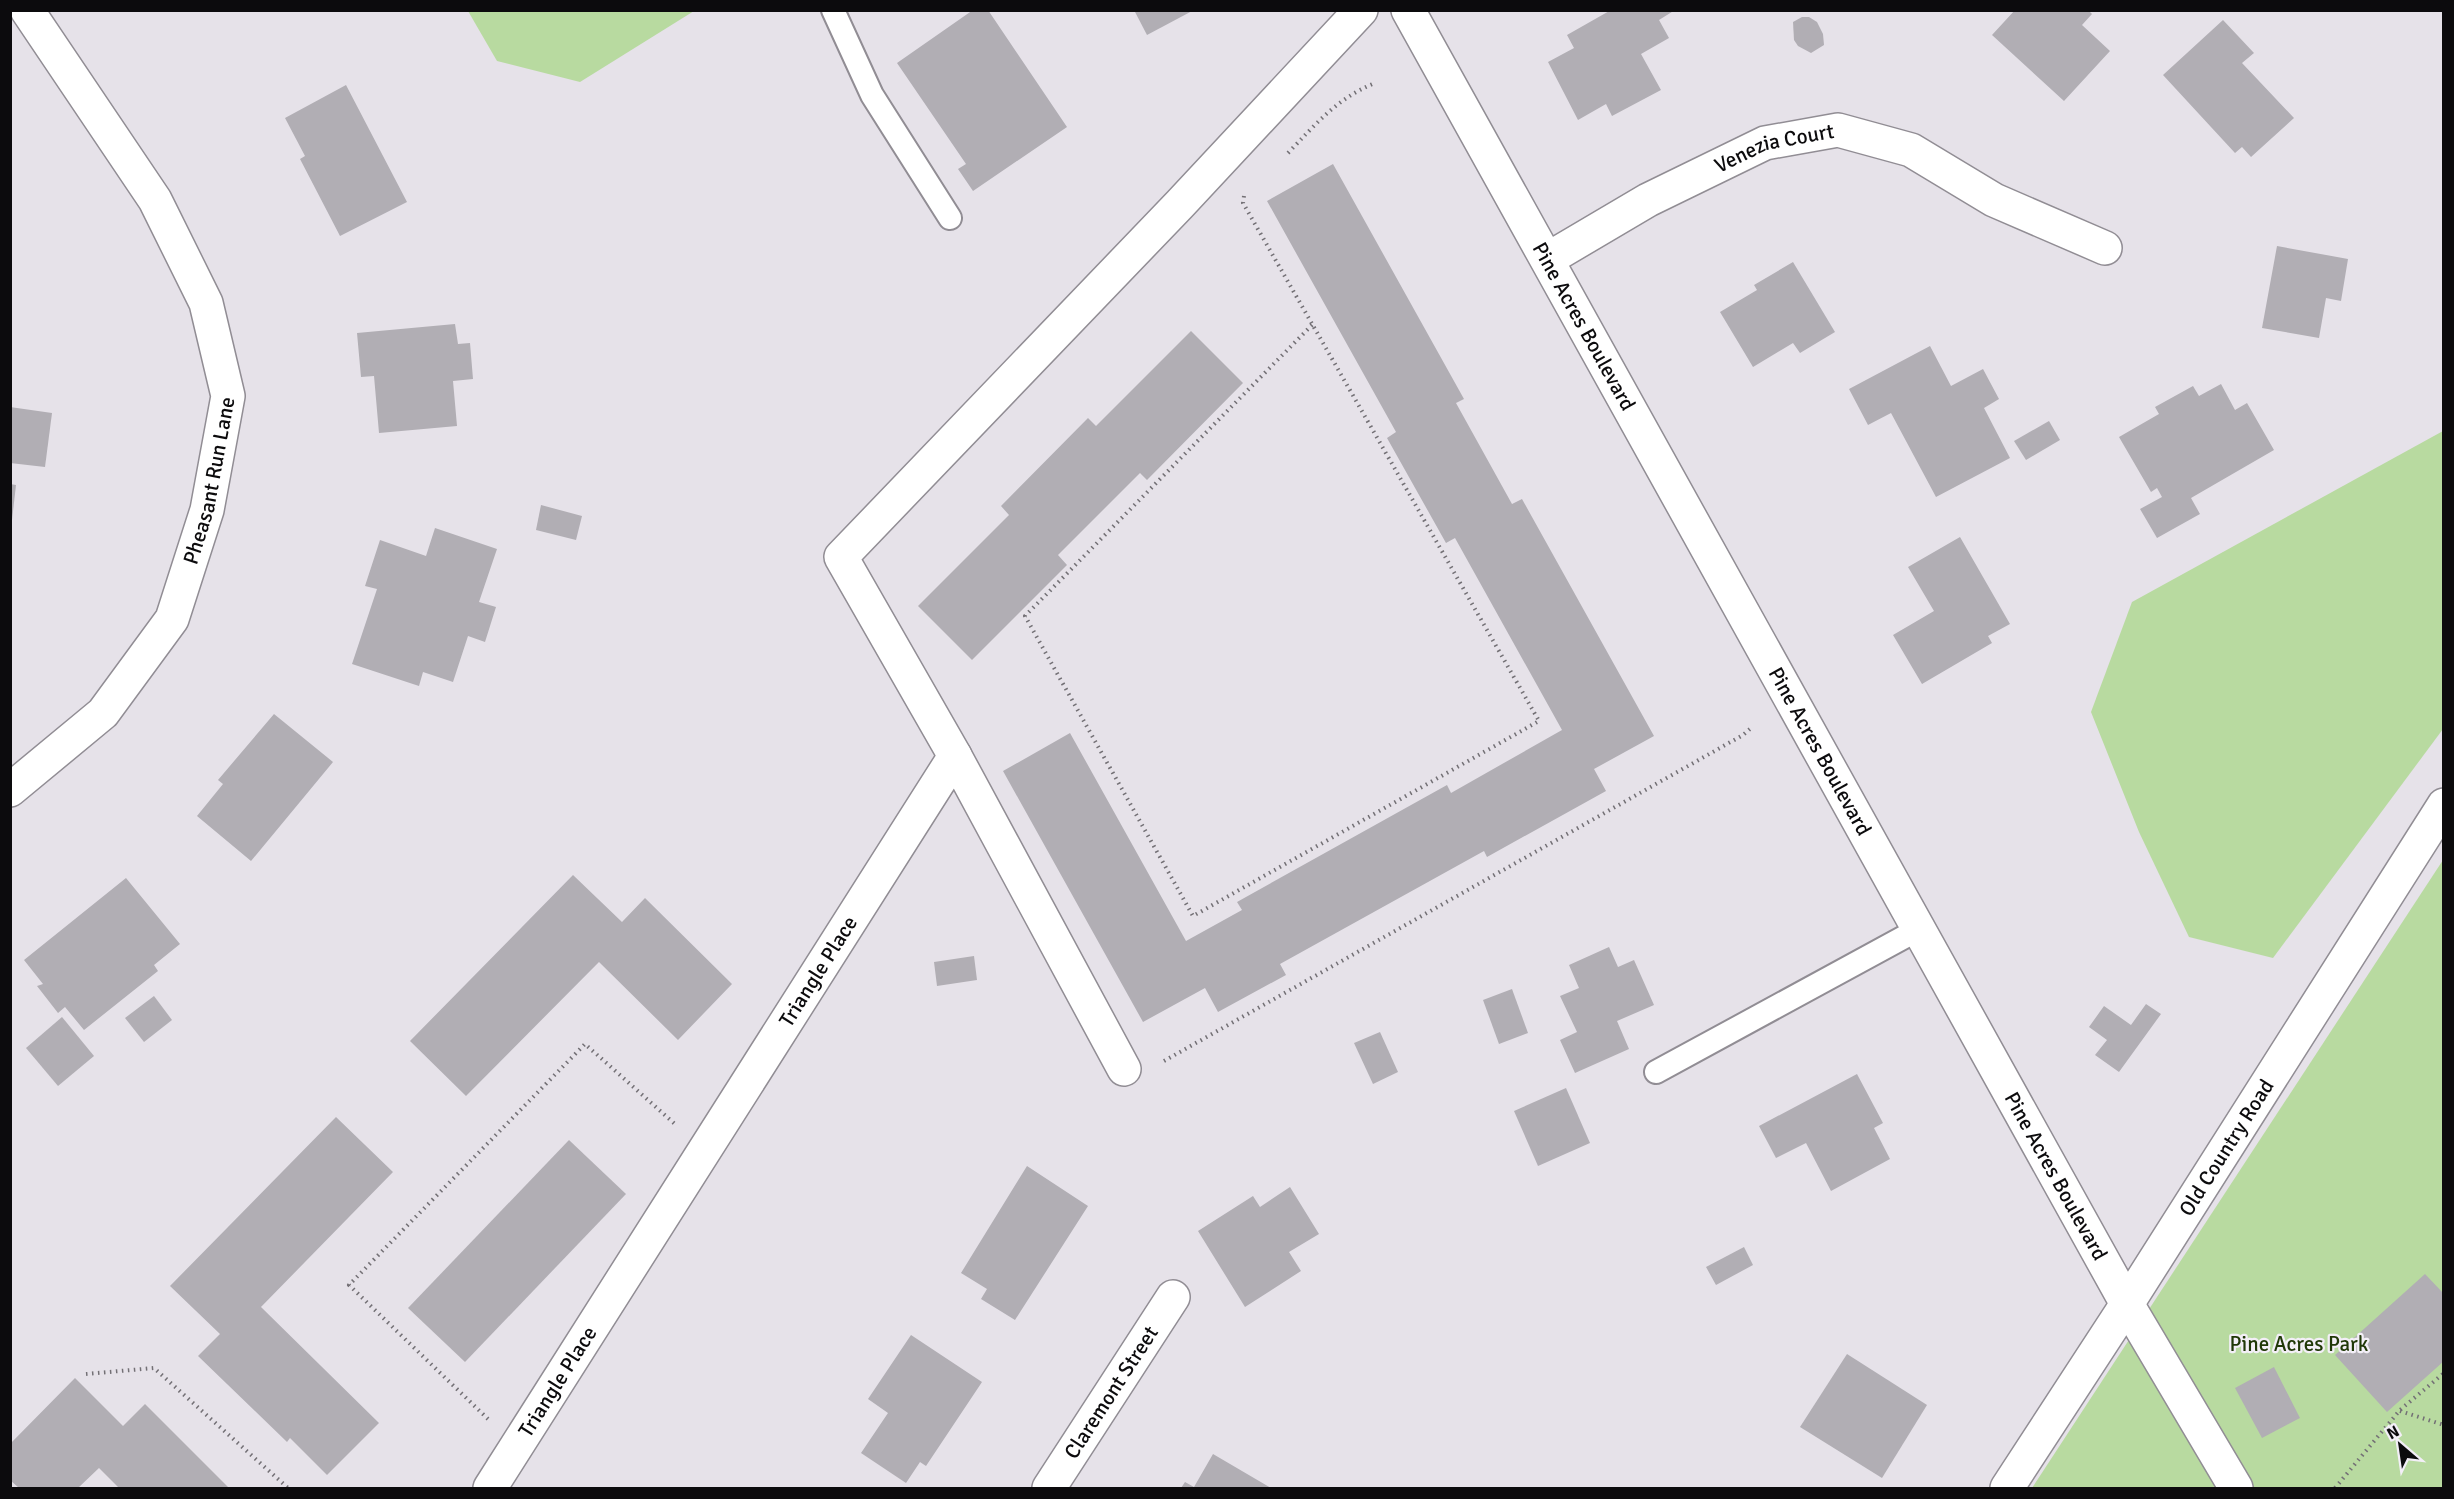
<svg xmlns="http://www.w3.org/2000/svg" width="2454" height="1499" font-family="Signika,sans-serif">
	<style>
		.green { fill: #b8daa0 }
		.building { fill: #b1aeb4 }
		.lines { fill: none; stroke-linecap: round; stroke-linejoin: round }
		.service-casing { stroke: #918d94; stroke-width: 26 }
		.minor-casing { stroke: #918d94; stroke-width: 36 }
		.path { stroke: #737075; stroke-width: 4; stroke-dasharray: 1.5 4.5; stroke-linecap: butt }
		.service { stroke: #fff; stroke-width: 22 }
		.minor { stroke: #fff; stroke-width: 33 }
		.labels { text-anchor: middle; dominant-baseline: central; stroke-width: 4.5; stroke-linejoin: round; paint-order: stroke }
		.street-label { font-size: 21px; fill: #0c0b0d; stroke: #f3eff7 }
		.park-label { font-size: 21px; fill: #203807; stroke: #f3eff7 }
	</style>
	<rect width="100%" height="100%" fill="#e6e2e9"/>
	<g class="green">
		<polygon points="468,11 694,11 580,82 497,61"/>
		<polygon points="2443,431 2443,729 2273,958 2189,937 2139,832 2091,712 2132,602"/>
		<polygon points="2443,860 2443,1488 2032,1488"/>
	</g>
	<g class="building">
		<polygon points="973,10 988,10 1067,127 973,191 958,169 966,164 897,63"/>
		<polygon points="1134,10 1194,10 1147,35"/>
		<polygon points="1611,10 1675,10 1659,20 1669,38 1641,54 1661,90 1612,116 1606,104 1578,120 1548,62 1574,48 1567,35"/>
		<polygon points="2015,10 2088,10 2092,14 2082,25 2110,51 2064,101 1992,35"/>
		<polygon points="1802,17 1809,17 1817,22 1823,34 1824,45 1811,53 1798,46 1794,40 1793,22"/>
		<polygon points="2223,20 2254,53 2242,63 2294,118 2251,157 2242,147 2235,153 2163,75"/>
		<polygon points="346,85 407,202 340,236 300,159 305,156 285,118"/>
		<polygon points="1333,164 1464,399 1456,403 1512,504 1522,499 1654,736 1594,769 1606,791 1487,857 1484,851 1280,964 1286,975 1218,1012 1205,988 1143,1022 1003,771 1070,733 1186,941 1242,910 1237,902 1447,785 1451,793 1562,730 1455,538 1446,543 1387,438 1396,432 1267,201"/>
		<polygon points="2277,246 2348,259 2341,301 2326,298 2319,338 2262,328"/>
		<polygon points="1793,262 1835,332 1800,353 1793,343 1753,367 1720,312 1757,290 1754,285"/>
		<polygon points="455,324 458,344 470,343 473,379 453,381 457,426 379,433 374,376 361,377 357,333"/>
		<polygon points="1191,331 1243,383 1147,480 1140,473 1058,555 1067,565 972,660 918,606 1009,515 1001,506 1088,418 1096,426"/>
		<polygon points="1930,346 1951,386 1983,369 1999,399 1984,408 2010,458 1936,497 1891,413 1868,425 1849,389"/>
		<polygon points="2221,384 2235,410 2247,403 2274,450 2191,498 2200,514 2157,538 2140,509 2162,497 2157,488 2151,492 2119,437 2159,414 2155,407 2193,386 2199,396"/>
		<polygon points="10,407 52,413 45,467 10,463"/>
		<polygon points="2049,421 2060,440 2026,460 2014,441"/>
		<polygon points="10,484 16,485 12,520 10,520"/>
		<polygon points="541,505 582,516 576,540 536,530"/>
		<polygon points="435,528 497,549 479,602 496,607 485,642 468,636 453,682 423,672 419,686 352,664 377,589 365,586 380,540 426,556"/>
		<polygon points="1960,537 2010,624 1988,636 1992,643 1922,684 1893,635 1934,611 1908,567"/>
		<polygon points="274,714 333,762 251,861 197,816 223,784 218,780"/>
		<polygon points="573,875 622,922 645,898 732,984 678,1040 599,962 466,1096 410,1041"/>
		<polygon points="126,878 180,944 154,965 158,971 84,1030 65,1007 58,1013 37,986 43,984 24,960"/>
		<polygon points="1609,947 1618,967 1634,960 1654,1005 1617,1021 1629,1049 1575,1073 1560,1040 1577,1032 1560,996 1579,988 1569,965"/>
		<polygon points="974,956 977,980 937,986 934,962"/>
		<polygon points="1512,989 1528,1033 1499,1044 1483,1000"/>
		<polygon points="154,996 172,1020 144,1042 125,1018"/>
		<polygon points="2146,1004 2161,1014 2119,1072 2095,1055 2107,1040 2089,1027 2104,1006 2131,1025"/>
		<polygon points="62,1017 94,1056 58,1086 26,1048"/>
		<polygon points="1380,1032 1398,1072 1373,1084 1354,1043"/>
		<polygon points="1857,1074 1883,1123 1874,1128 1890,1159 1831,1191 1806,1143 1776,1158 1759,1126"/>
		<polygon points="1566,1088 1590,1143 1538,1166 1514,1111"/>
		<polygon points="336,1117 393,1172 261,1307 379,1423 327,1475 290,1438 287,1442 198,1356 220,1334 170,1286"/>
		<polygon points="569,1140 626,1194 465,1362 408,1308"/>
		<polygon points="1027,1166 1088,1206 1015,1320 981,1299 987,1289 961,1273"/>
		<polygon points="1290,1187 1319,1234 1289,1252 1301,1271 1245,1307 1198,1231 1253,1196 1260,1207"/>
		<polygon points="1744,1247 1753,1265 1716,1285 1706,1267"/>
		<polygon points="2425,1274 2444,1294 2444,1361 2387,1412 2335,1355"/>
		<polygon points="911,1335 982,1382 926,1466 920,1462 906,1483 861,1453 888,1413 868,1399"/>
		<polygon points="1847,1354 1927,1405 1882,1478 1800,1427"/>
		<polygon points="2274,1367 2300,1418 2262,1438 2235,1388"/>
		<polygon points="75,1378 123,1426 145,1404 229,1488 119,1488 99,1468 78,1488 19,1488 10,1480 10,1444"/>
		<polygon points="1213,1454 1271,1488 1181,1488 1185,1482 1194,1487"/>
	</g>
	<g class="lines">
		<defs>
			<g id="service">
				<polyline points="833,10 872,95 950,218"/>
				<polyline points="1656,1072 1919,929"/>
			</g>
			<g id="minor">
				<path id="s1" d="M1408,10L2127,1304L2236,1488"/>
				<path id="s2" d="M1548,259L1648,200L1765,143L1838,130L1911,150L1994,200L2105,248"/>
				<polyline points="955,756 841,557 1180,204 1361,10"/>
				<path id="s3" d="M10,790L103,713L172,619L207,510L228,396L206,303L155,200L27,10"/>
				<path id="s4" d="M490,1488L955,756L1124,1069"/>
				<path id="s5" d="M1049,1488L1173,1297"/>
				<path id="s6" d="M2007,1488L2127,1304L2444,805"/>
			</g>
		</defs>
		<use href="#service" class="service-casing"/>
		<use href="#minor" class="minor-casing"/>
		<g class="path">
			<path d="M1288,153C1317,123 1336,99 1375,83"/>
			<polyline points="1244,196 1243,203 1539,721 1193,916 1025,616 1313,324"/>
			<polyline points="1164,1061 1743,735 1750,729"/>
			<polyline points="86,1374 154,1368 288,1488"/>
			<polyline points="2400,1411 2444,1425"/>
			<polyline points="488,1419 349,1285 585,1044 675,1124"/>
			<polyline points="2335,1488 2400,1410 2444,1373"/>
		</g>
		<use href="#service" class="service"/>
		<use href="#minor" class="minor"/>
	</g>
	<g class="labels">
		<g class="street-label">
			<text stroke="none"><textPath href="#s2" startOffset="254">Venezia Court</textPath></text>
			<text stroke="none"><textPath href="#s1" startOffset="362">Pine Acres Boulevard</textPath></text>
			<text stroke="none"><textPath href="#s3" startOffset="381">Pheasant Run Lane</textPath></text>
			<text stroke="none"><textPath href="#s1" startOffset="848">Pine Acres Boulevard</textPath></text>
			<text stroke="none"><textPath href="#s4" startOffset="612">Triangle Place</textPath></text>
			<text stroke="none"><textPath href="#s6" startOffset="405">Old Country Road</textPath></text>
			<text stroke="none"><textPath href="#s1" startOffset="1334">Pine Acres Boulevard</textPath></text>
			<text stroke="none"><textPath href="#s4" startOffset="126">Triangle Place</textPath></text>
			<text stroke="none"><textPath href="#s5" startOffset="114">Claremont Street</textPath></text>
		</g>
		<g class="park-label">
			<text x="2299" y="1344">Pine Acres Park</text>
		</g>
	</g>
	<rect width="2454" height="1499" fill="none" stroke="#0c0b0d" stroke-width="24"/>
	<g transform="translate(2400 1445) rotate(331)" stroke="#f3eff7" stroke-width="4.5" paint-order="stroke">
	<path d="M0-4.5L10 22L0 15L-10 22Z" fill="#0c0b0d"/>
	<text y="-9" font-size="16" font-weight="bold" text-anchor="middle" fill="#0c0b0d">N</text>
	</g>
</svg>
